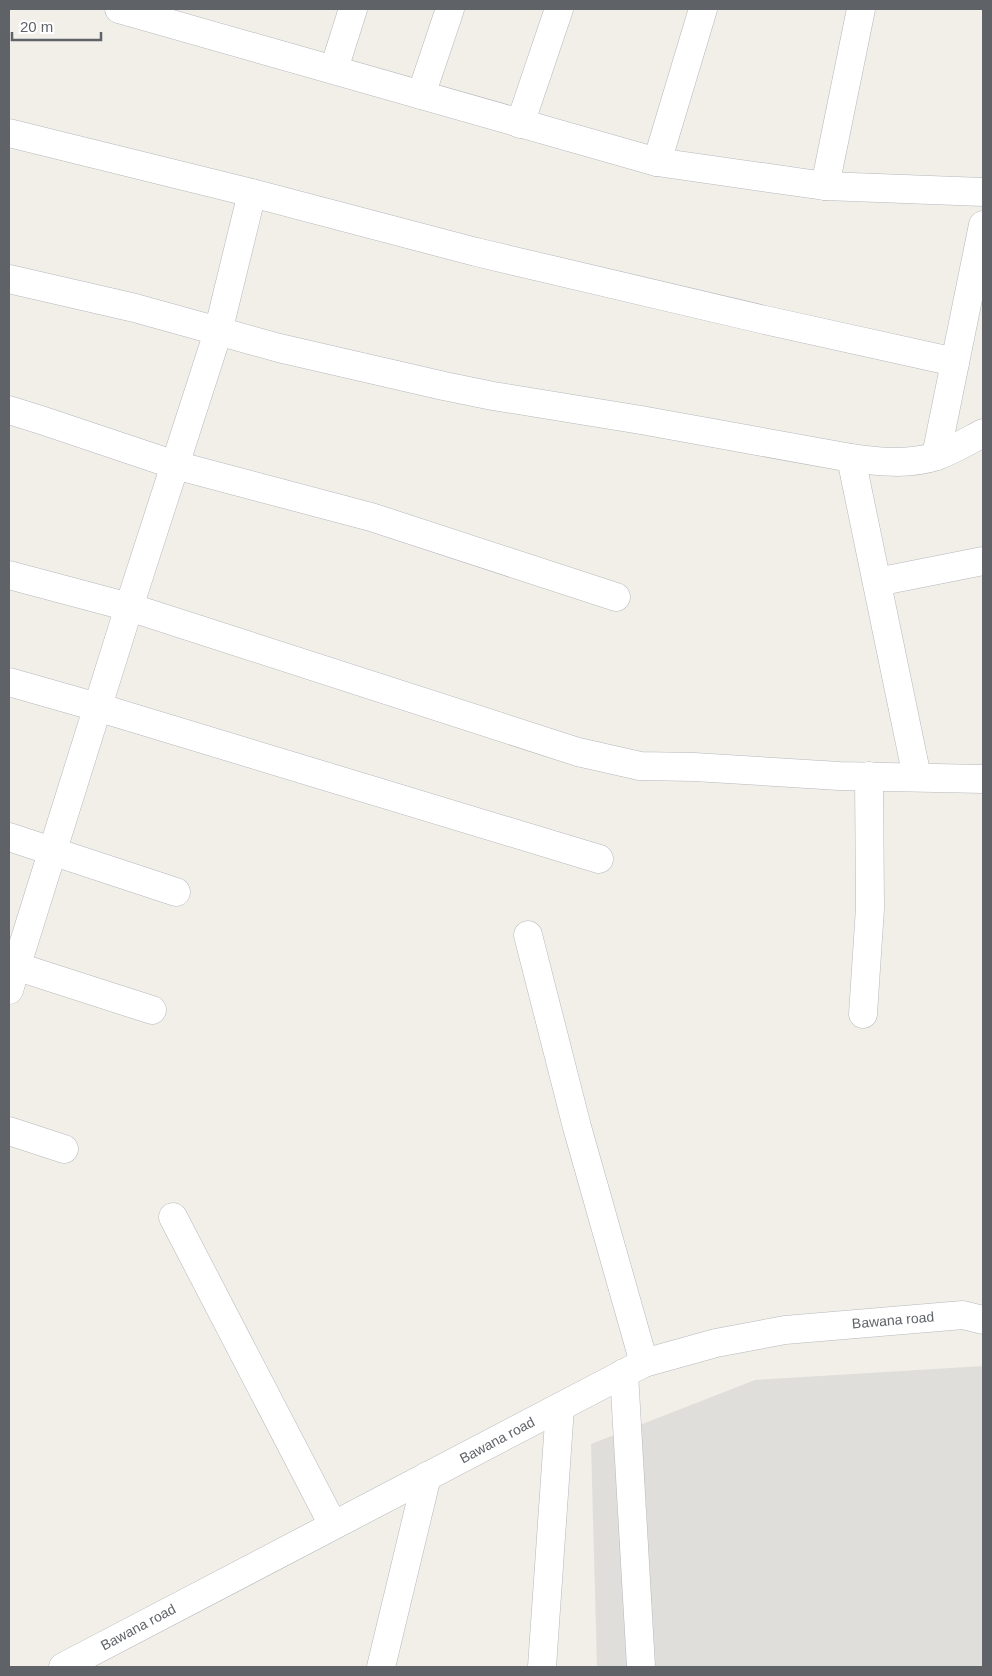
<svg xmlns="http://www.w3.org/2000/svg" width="992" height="1676" font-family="Arial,sans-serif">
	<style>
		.industrial { fill: #e0deda }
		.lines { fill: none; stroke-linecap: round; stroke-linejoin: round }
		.minor-casing { stroke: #b5b8bc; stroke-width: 29 }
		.minor { stroke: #fff; stroke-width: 28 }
		.labels { text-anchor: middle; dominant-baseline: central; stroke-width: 4; stroke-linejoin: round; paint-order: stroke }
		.street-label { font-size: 14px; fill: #5f6368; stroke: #fff }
	</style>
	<rect width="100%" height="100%" fill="#f1efe8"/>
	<polygon class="industrial" points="983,1366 983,1667 597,1667 591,1444 755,1380"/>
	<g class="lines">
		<defs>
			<g id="minor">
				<polyline points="119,9 657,162 825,186 983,192"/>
				<polyline points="334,69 353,9"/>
				<polyline points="421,95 450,9"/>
				<polyline points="520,124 559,9"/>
				<polyline points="9,133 252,193 476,252 765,320 955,362"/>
				<polyline points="657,162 703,9"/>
				<polyline points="825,186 861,9"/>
				<path d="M9,279L135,308L279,348L444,386L493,396L641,420L851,458C879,462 910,465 937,456C953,450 968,441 983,433"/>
				<polyline points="9,410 44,421 175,465 371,517 616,597"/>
				<polyline points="936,456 983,225"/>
				<polyline points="851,458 917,777"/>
				<polyline points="9,575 129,607 578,752 640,766 694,767 839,776 983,779"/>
				<polyline points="877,582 983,561"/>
				<polyline points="9,682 97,707 599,859"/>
				<polyline points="9,837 176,892"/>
				<polyline points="528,935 577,1127 644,1363"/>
				<polyline points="9,964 152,1010"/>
				<polyline points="9,990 129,607 218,332 252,193"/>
				<polyline points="863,1014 870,908 869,776"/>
				<polyline points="9,1131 64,1149"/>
				<polyline points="173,1217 333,1525"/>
				<polyline points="624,1373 641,1667"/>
				<polyline points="63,1667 644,1363 716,1343 785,1330 963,1315 983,1320"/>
				<polyline points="381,1667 427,1476"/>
				<polyline points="542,1667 560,1407"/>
			</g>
		</defs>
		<use href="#minor" class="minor-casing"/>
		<use href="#minor" class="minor"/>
	</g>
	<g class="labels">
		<g class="street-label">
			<text transform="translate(893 1320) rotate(-5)">Bawana road</text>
			<text transform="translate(497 1440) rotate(-28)">Bawana road</text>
			<text transform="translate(138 1627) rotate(-28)">Bawana road</text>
		</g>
	</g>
	<rect width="992" height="1676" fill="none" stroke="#5f6368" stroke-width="20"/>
	<path d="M12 32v8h89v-8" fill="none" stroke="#5f6368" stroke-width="2.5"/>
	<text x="20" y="32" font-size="15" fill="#5f6368" stroke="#ffffff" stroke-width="4" paint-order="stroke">20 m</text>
</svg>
